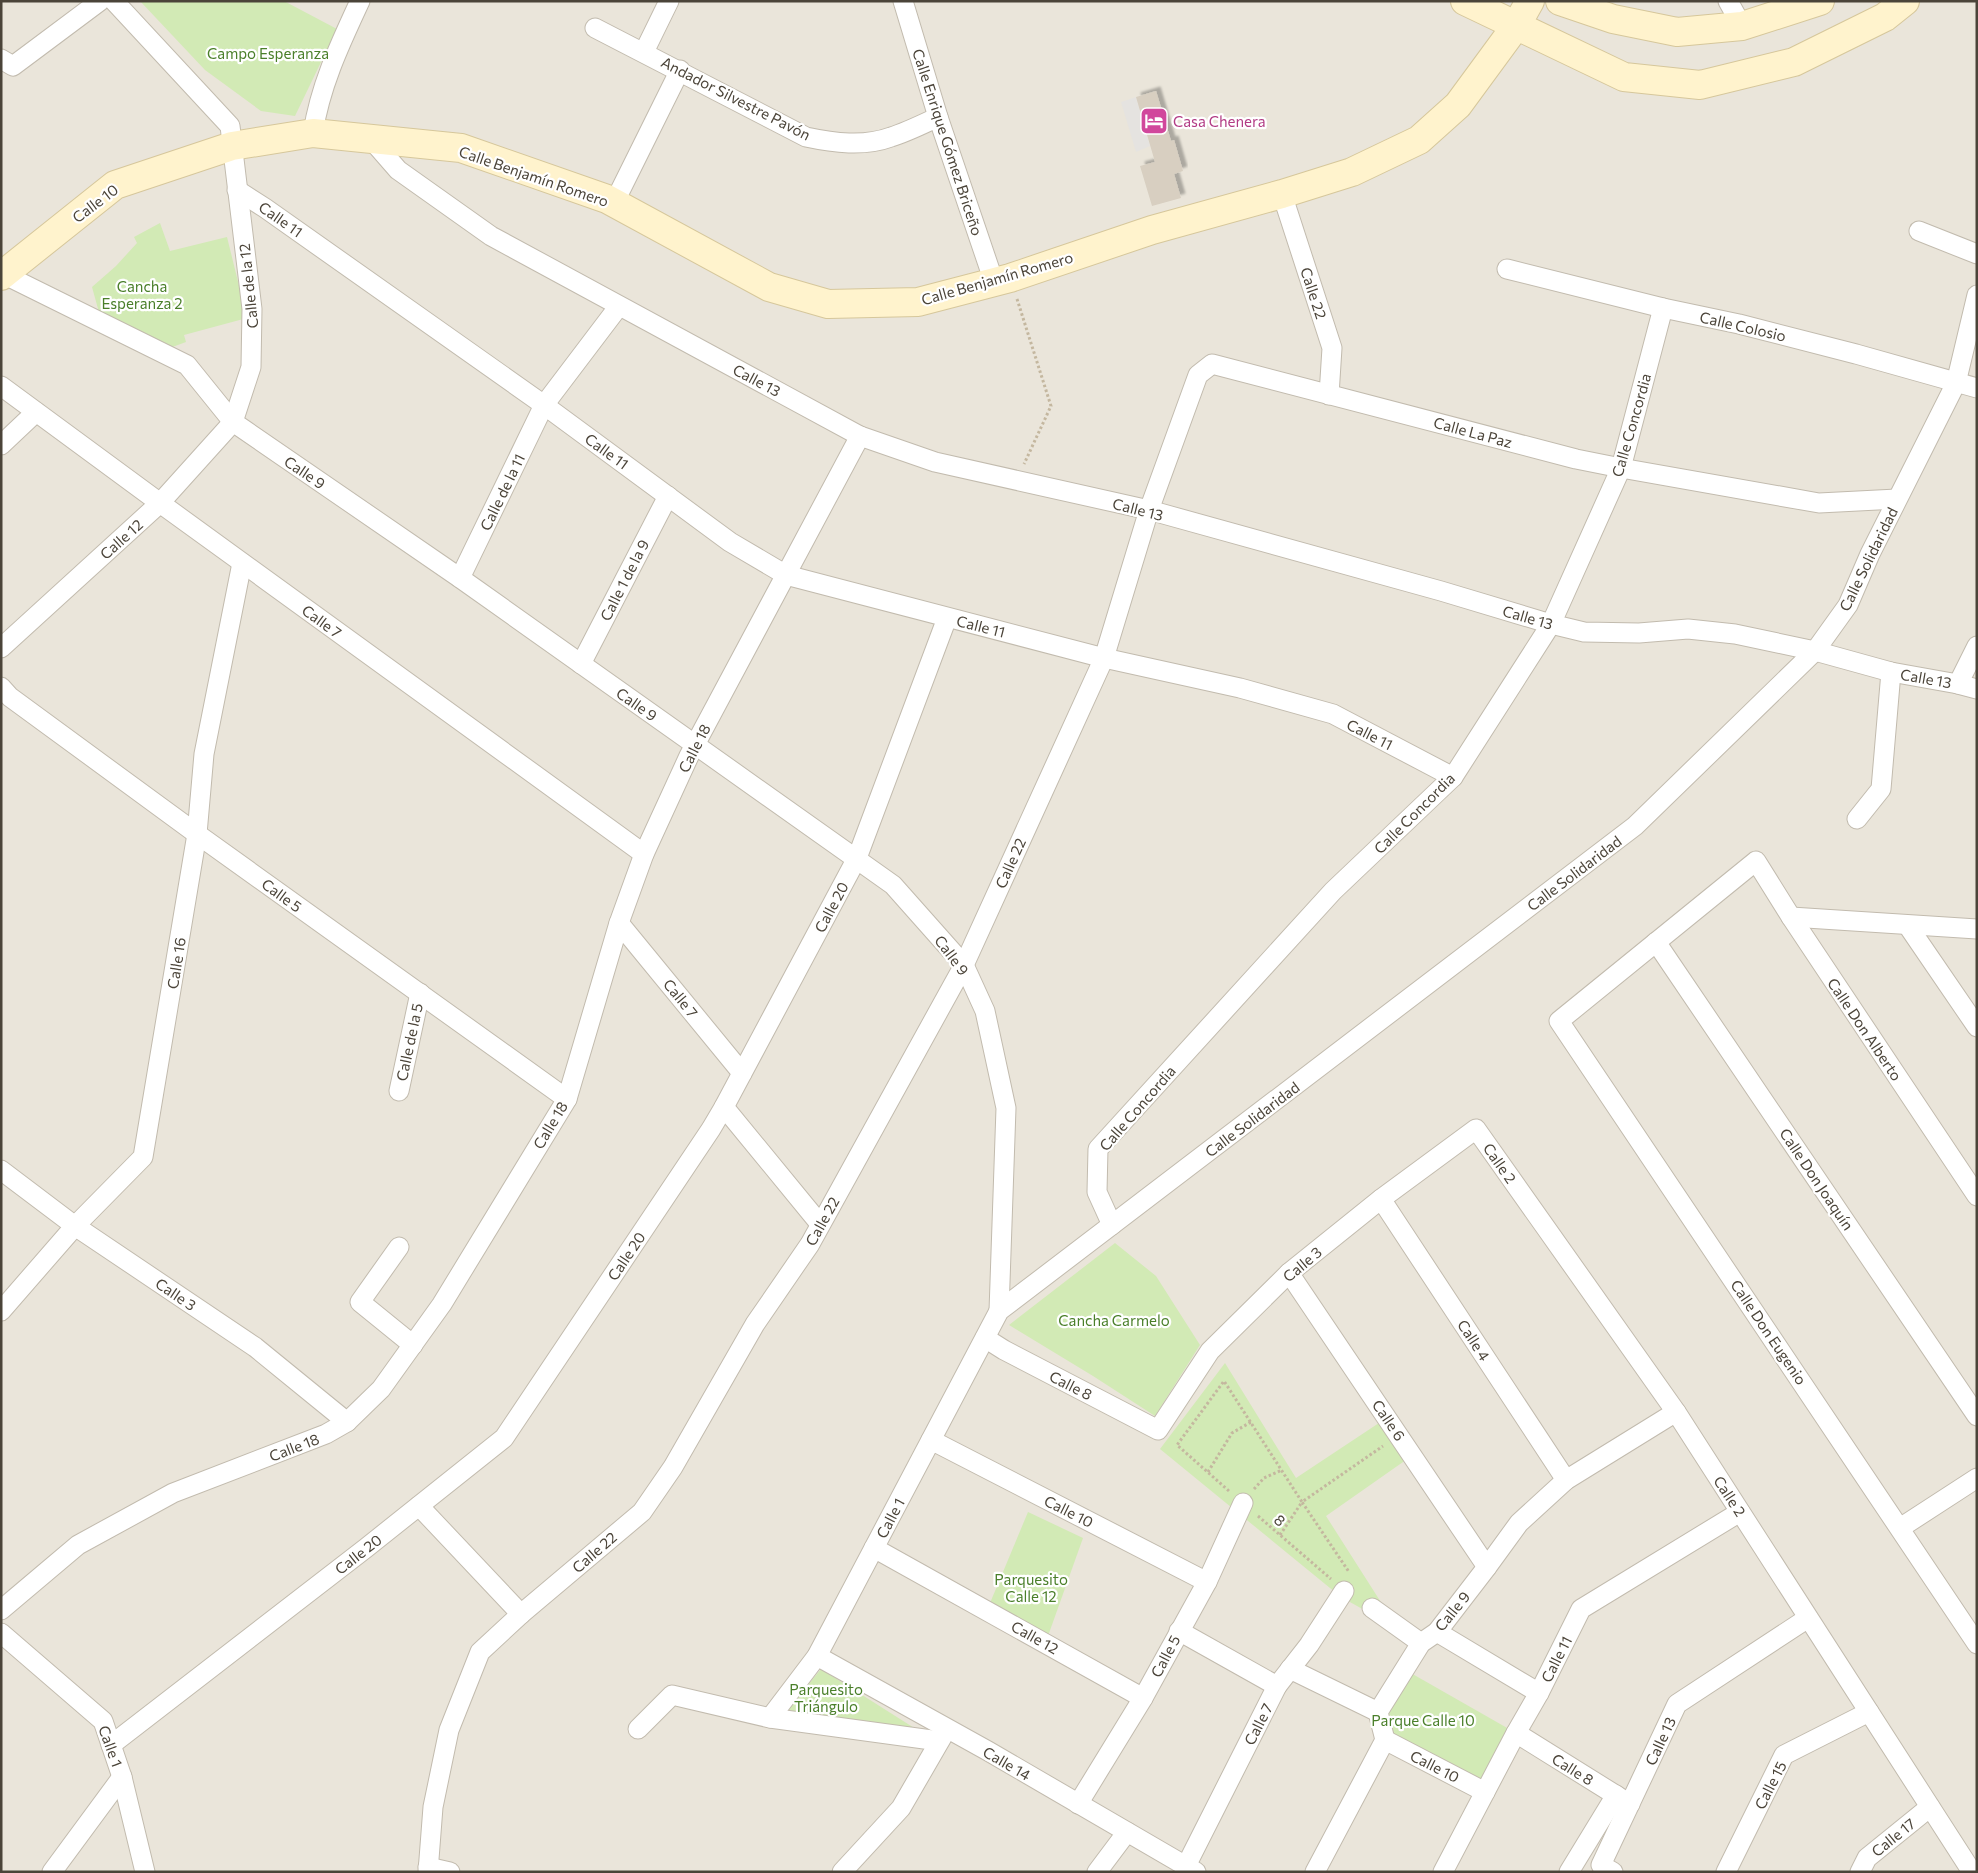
<svg xmlns="http://www.w3.org/2000/svg" width="1978" height="1873" font-family="Commissioner,sans-serif">
	<style>
		.residential { fill: #eae5da }
		.green { fill: #d2eab5 }
		.parking { fill: #e5e3e0 }
		.building { fill: #d8cfc1; filter: url(#shadow) }
		.lines { fill: none; stroke-linecap: round; stroke-linejoin: round }
		.street-casing { stroke: #c2bbae; stroke-width: 21 }
		.secondary-casing { stroke: #d6c79b; stroke-width: 30 }
		.path { stroke: #c4b79f; stroke-width: 3; stroke-dasharray: 2.5 2.5; stroke-linecap: butt }
		.street { stroke: #fff; stroke-width: 19 }
		.secondary { stroke: #fff3cd; stroke-width: 28 }
		.labels { text-anchor: middle; dominant-baseline: central; stroke-width: 4.5; stroke-linejoin: round; paint-order: stroke }
		.park-label { font-size: 15px; fill: #4a7f2a; stroke: #fff }
		.street-label { font-size: 15px; fill: #4b4439; stroke: #fff }
		.hotel-label { font-size: 15px; fill: #b23c85; stroke: #fff; text-anchor: start }
	</style>
	<defs>
		<filter id="shadow"><feDropShadow dx="4.5" dy="-4.5" stdDeviation="1" flood-color="#0004"/></filter>
	</defs>
	<rect width="100%" height="100%" fill="#f6f3ec"/>
	<rect class="residential" x="1" y="1" width="1976" height="1871"/>
	<g class="green">
		<polygon points="140,1 284,1 337,29 295,116 261,111 205,70"/>
		<polygon points="160,223 170,251 227,237 247,318 184,335 186,342 167,349 100,316 92,287 116,266 137,243 134,237"/>
		<polygon points="1115,1243 1156,1276 1200,1345 1155,1416 1093,1376 1009,1325"/>
		<polygon points="1225,1363 1296,1478 1388,1417 1413,1455 1326,1516 1398,1629 1341,1597 1160,1449"/>
		<polygon points="1028,1512 1083,1538 1048,1636 990,1603"/>
		<polygon points="821,1669 919,1731 784,1714"/>
		<polygon points="1409,1672 1516,1733 1485,1792 1377,1733"/>
	</g>
	<polygon class="parking" points="1136,97 1150,146 1136,152 1121,102"/>
	<polygon class="building" points="1156,91 1171,141 1174,140 1183,171 1174,174 1181,198 1152,206 1140,166 1155,162 1136,97"/>
	<g class="lines">
		<defs>
			<g id="street">
				<polyline points="903,1 938,117 994,282"/>
				<polyline points="1728,1 1742,26"/>
				<path d="M595,28L806,137C834,143 864,147 891,137C907,132 923,124 938,117"/>
				<polyline points="644,52 669,1"/>
				<polyline points="1,59 13,66 100,1"/>
				<path d="M313,133C320,86 340,44 360,1"/>
				<polyline points="371,139 398,170 491,236 860,436 935,462 1149,510 1441,591 1551,624 1584,632 1639,633 1688,629 1735,634 1815,651 1891,672 1958,684 1977,689"/>
				<polyline points="237,190 265,208 544,405 730,542 786,575 1104,658 1240,688 1333,714 1453,777"/>
				<polyline points="1282,194 1332,348 1329,395"/>
				<polyline points="614,203 680,70"/>
				<polyline points="1919,231 1977,254"/>
				<polyline points="1507,269 1663,308 1739,324 1856,354 1977,388"/>
				<polyline points="1,273 187,365 233,422 460,578 893,885 964,965 985,1011 1006,1108 999,1311"/>
				<polyline points="1,386 160,503 644,854"/>
				<polyline points="1,445 36,412"/>
				<polyline points="460,578 544,405 619,306"/>
				<polyline points="1,648 160,503 233,422 251,367 252,309 230,126 114,1"/>
				<polyline points="581,664 668,496"/>
				<polyline points="1958,684 1977,646"/>
				<polyline points="1,687 10,697 197,834 567,1099"/>
				<polyline points="1857,819 1881,789 1891,672"/>
				<polyline points="1791,917 1977,929"/>
				<polyline points="619,923 742,1073"/>
				<polyline points="1908,926 1977,1027"/>
				<polyline points="1656,942 1977,1416"/>
				<polyline points="399,1091 420,993"/>
				<polyline points="724,1107 820,1224"/>
				<polyline points="1,1170 75,1226 255,1347 347,1422"/>
				<polyline points="1977,1196 1791,917 1756,861 1559,1021 1977,1644"/>
				<polyline points="1381,1199 1566,1480"/>
				<polyline points="1112,1225 1097,1192 1098,1149 1333,891 1453,777 1551,624 1621,468 1663,308"/>
				<polyline points="399,1247 360,1302 413,1345"/>
				<polyline points="1289,1273 1487,1567"/>
				<polyline points="1,1311 75,1226 143,1157 197,834 204,754 242,563"/>
				<polyline points="985,1338 1004,1350 1158,1430 1210,1351 1289,1273 1381,1199 1476,1129 1676,1412 1972,1872"/>
				<polyline points="931,1440 1207,1582"/>
				<polyline points="419,1506 521,1614"/>
				<polyline points="1900,1528 1977,1478"/>
				<polyline points="874,1548 1143,1698"/>
				<polyline points="1372,1608 1421,1643"/>
				<polyline points="1,1610 78,1545 173,1493 326,1434 347,1422 381,1389 442,1304 567,1099 619,923 644,854 689,756 860,436"/>
				<polyline points="1179,1631 1277,1686"/>
				<polyline points="1437,1632 1539,1693"/>
				<polyline points="1,1633 103,1721 122,1777 145,1872"/>
				<polyline points="817,1656 988,1751 1196,1872"/>
				<polyline points="1290,1669 1378,1712"/>
				<polyline points="770,1718 817,1656 999,1311 1635,826 1815,651 1848,605 1870,554 1956,383 1977,295"/>
				<polyline points="638,1729 672,1695 770,1718 939,1741"/>
				<polyline points="1516,1733 1630,1804"/>
				<polyline points="1385,1740 1485,1792"/>
				<polyline points="111,1745 366,1548 504,1438 711,1129 724,1107 857,858 947,618"/>
				<polyline points="1078,1804 1143,1698 1207,1582 1243,1503"/>
				<polyline points="1186,1866 1277,1686 1309,1645 1344,1591"/>
				<polyline points="428,1867 450,1872"/>
				<polyline points="52,1872 122,1777"/>
				<polyline points="428,1872 433,1807 449,1730 480,1652 521,1614 642,1512 673,1467 755,1324 810,1244 964,965 1104,658 1149,510 1198,375 1212,364 1576,459 1621,468 1819,503 1897,499"/>
				<polyline points="842,1872 901,1808 945,1732"/>
				<polyline points="1097,1872 1127,1832"/>
				<polyline points="1315,1872 1385,1740 1378,1712 1421,1643 1437,1632 1487,1567 1519,1523 1566,1480 1676,1412"/>
				<polyline points="1443,1872 1516,1733 1539,1693 1581,1609 1740,1512"/>
				<polyline points="1569,1872 1616,1795"/>
				<polyline points="1613,1872 1601,1865 1677,1704 1808,1618"/>
				<polyline points="1726,1872 1784,1755 1869,1712"/>
				<polyline points="1860,1872 1867,1858 1930,1807"/>
			</g>
			<g id="secondary">
				<polyline points="1465,1 1624,77 1700,85 1794,62 1885,17 1905,1"/>
				<polyline points="1560,1 1613,19 1677,32 1742,26 1820,1"/>
				<polyline points="1,276 115,185 232,146 313,133 461,148 607,199 769,287 828,304 918,302 1010,278 1152,230 1282,194 1352,172 1419,140 1458,105 1516,26 1530,1"/>
			</g>
		</defs>
		<use href="#street" class="street-casing"/>
		<use href="#secondary" class="secondary-casing"/>
		<g class="path">
			<polyline points="1017,299 1051,406 1024,464"/>
			<polyline points="1208,1472 1232,1433 1251,1422"/>
			<polyline points="1254,1489 1264,1478 1282,1470"/>
			<polyline points="1229,1491 1177,1445 1224,1381 1302,1502 1383,1446"/>
			<polyline points="1258,1516 1331,1579"/>
			<polyline points="1280,1535 1302,1502 1349,1572"/>
		</g>
		<use href="#street" class="street"/>
		<use href="#secondary" class="secondary"/>
	</g>
	<defs>
		<symbol id="hotel-square" viewBox="-11 -11 22 22"><rect x="-9" y="-9" width="18" height="18" rx="4" fill="#d1479c" stroke="#fff"/><path d="M-6-4.5h1.5V1H6V5H4.5V3h-9V5H-6ZM-4 0a1.8 1.8 0 1 1 3.6 0ZM.5 0V-2.5h3Q6-2.5 6 0Z" fill="#fff"/></symbol>
	</defs>
	<g fill-rule="evenodd">
		<use href="#hotel-square" x="1138" y="105" width="32" height="32"/>
	</g>
	<g class="labels">
		<g class="park-label">
			<text x="268" y="53">Campo Esperanza</text>
			<text x="142" y="286">Cancha<tspan x="142" dy="17">Esperanza 2</tspan></text>
			<text x="1114" y="1320">Cancha Carmelo</text>
			<text x="1031" y="1579">Parquesito<tspan x="1031" dy="17">Calle 12</tspan></text>
			<text x="826" y="1689">Parquesito<tspan x="826" dy="17">Triángulo</tspan></text>
			<text x="1423" y="1720">Parque Calle 10</text>
		</g>
		<g class="street-label">
			<text transform="translate(736 98) rotate(27)">Andador Silvestre Pavón</text>
			<text transform="translate(948 142) rotate(72)">Calle Enrique Gómez Briceño</text>
			<text transform="translate(534 176) rotate(19)">Calle Benjamín Romero</text>
			<text transform="translate(95 203) rotate(-37)">Calle 10</text>
			<text transform="translate(281 219) rotate(35)">Calle 11</text>
			<text transform="translate(997 278) rotate(-16)">Calle Benjamín Romero</text>
			<text transform="translate(248 286) rotate(-96)">Calle de la 12</text>
			<text transform="translate(1314 293) rotate(72)">Calle 22</text>
			<text transform="translate(1743 326) rotate(13)">Calle Colosio</text>
			<text transform="translate(757 380) rotate(28)">Calle 13</text>
			<text transform="translate(1631 425) rotate(-74)">Calle Concordia</text>
			<text transform="translate(1473 432) rotate(15)">Calle La Paz</text>
			<text transform="translate(607 451) rotate(36)">Calle 11</text>
			<text transform="translate(305 472) rotate(34)">Calle 9</text>
			<text transform="translate(502 492) rotate(-64)">Calle de la 11</text>
			<text transform="translate(1138 509) rotate(14)">Calle 13</text>
			<text transform="translate(121 539) rotate(-42)">Calle 12</text>
			<text transform="translate(1868 559) rotate(-64)">Calle Solidaridad</text>
			<text transform="translate(624 580) rotate(-63)">Calle 1 de la 9</text>
			<text transform="translate(1528 617) rotate(16)">Calle 13</text>
			<text transform="translate(322 621) rotate(36)">Calle 7</text>
			<text transform="translate(981 626) rotate(14)">Calle 11</text>
			<text transform="translate(1926 678) rotate(10)">Calle 13</text>
			<text transform="translate(637 704) rotate(35)">Calle 9</text>
			<text transform="translate(1370 734) rotate(27)">Calle 11</text>
			<text transform="translate(694 748) rotate(-63)">Calle 18</text>
			<text transform="translate(1414 813) rotate(-45)">Calle Concordia</text>
			<text transform="translate(1010 863) rotate(-66)">Calle 22</text>
			<text transform="translate(1574 873) rotate(-37)">Calle Solidaridad</text>
			<text transform="translate(282 895) rotate(36)">Calle 5</text>
			<text transform="translate(831 907) rotate(-62)">Calle 20</text>
			<text transform="translate(952 955) rotate(53)">Calle 9</text>
			<text transform="translate(176 963) rotate(-81)">Calle 16</text>
			<text transform="translate(681 998) rotate(51)">Calle 7</text>
			<text transform="translate(1865 1029) rotate(56)">Calle Don Alberto</text>
			<text transform="translate(409 1042) rotate(-78)">Calle de la 5</text>
			<text transform="translate(1137 1108) rotate(-49)">Calle Concordia</text>
			<text transform="translate(1252 1119) rotate(-37)">Calle Solidaridad</text>
			<text transform="translate(550 1125) rotate(-59)">Calle 18</text>
			<text transform="translate(1500 1163) rotate(55)">Calle 2</text>
			<text transform="translate(1817 1179) rotate(56)">Calle Don Joaquín</text>
			<text transform="translate(822 1221) rotate(-61)">Calle 22</text>
			<text transform="translate(626 1256) rotate(-56)">Calle 20</text>
			<text transform="translate(1302 1264) rotate(-40)">Calle 3</text>
			<text transform="translate(176 1294) rotate(34)">Calle 3</text>
			<text transform="translate(1769 1332) rotate(56)">Calle Don Eugenio</text>
			<text transform="translate(1474 1340) rotate(57)">Calle 4</text>
			<text transform="translate(1071 1385) rotate(27)">Calle 8</text>
			<text transform="translate(1389 1420) rotate(56)">Calle 6</text>
			<text transform="translate(294 1447) rotate(-21)">Calle 18</text>
			<text transform="translate(1730 1496) rotate(57)">Calle 2</text>
			<text transform="translate(1069 1511) rotate(27)">Calle 10</text>
			<text transform="translate(890 1518) rotate(-62)">Calle 1</text>
			<text transform="translate(1280 1520) rotate(41)">8</text>
			<text transform="translate(594 1552) rotate(-41)">Calle 22</text>
			<text transform="translate(358 1554) rotate(-38)">Calle 20</text>
			<text transform="translate(1452 1611) rotate(-51)">Calle 9</text>
			<text transform="translate(1035 1637) rotate(29)">Calle 12</text>
			<text transform="translate(1165 1656) rotate(-62)">Calle 5</text>
			<text transform="translate(1556 1659) rotate(-63)">Calle 11</text>
			<text transform="translate(1258 1724) rotate(-63)">Calle 7</text>
			<text transform="translate(1660 1741) rotate(-65)">Calle 13</text>
			<text transform="translate(111 1746) rotate(70)">Calle 1</text>
			<text transform="translate(1007 1763) rotate(30)">Calle 14</text>
			<text transform="translate(1435 1766) rotate(27)">Calle 10</text>
			<text transform="translate(1573 1769) rotate(32)">Calle 8</text>
			<text transform="translate(1770 1785) rotate(-63)">Calle 15</text>
			<text transform="translate(1893 1837) rotate(-39)">Calle 17</text>
		</g>
		<g class="hotel-label">
			<text x="1173" y="121">Casa Chenera</text>
		</g>
	</g>
	<rect width="1978" height="1873" fill="none" stroke="#4b4439" stroke-width="5"/>
</svg>
